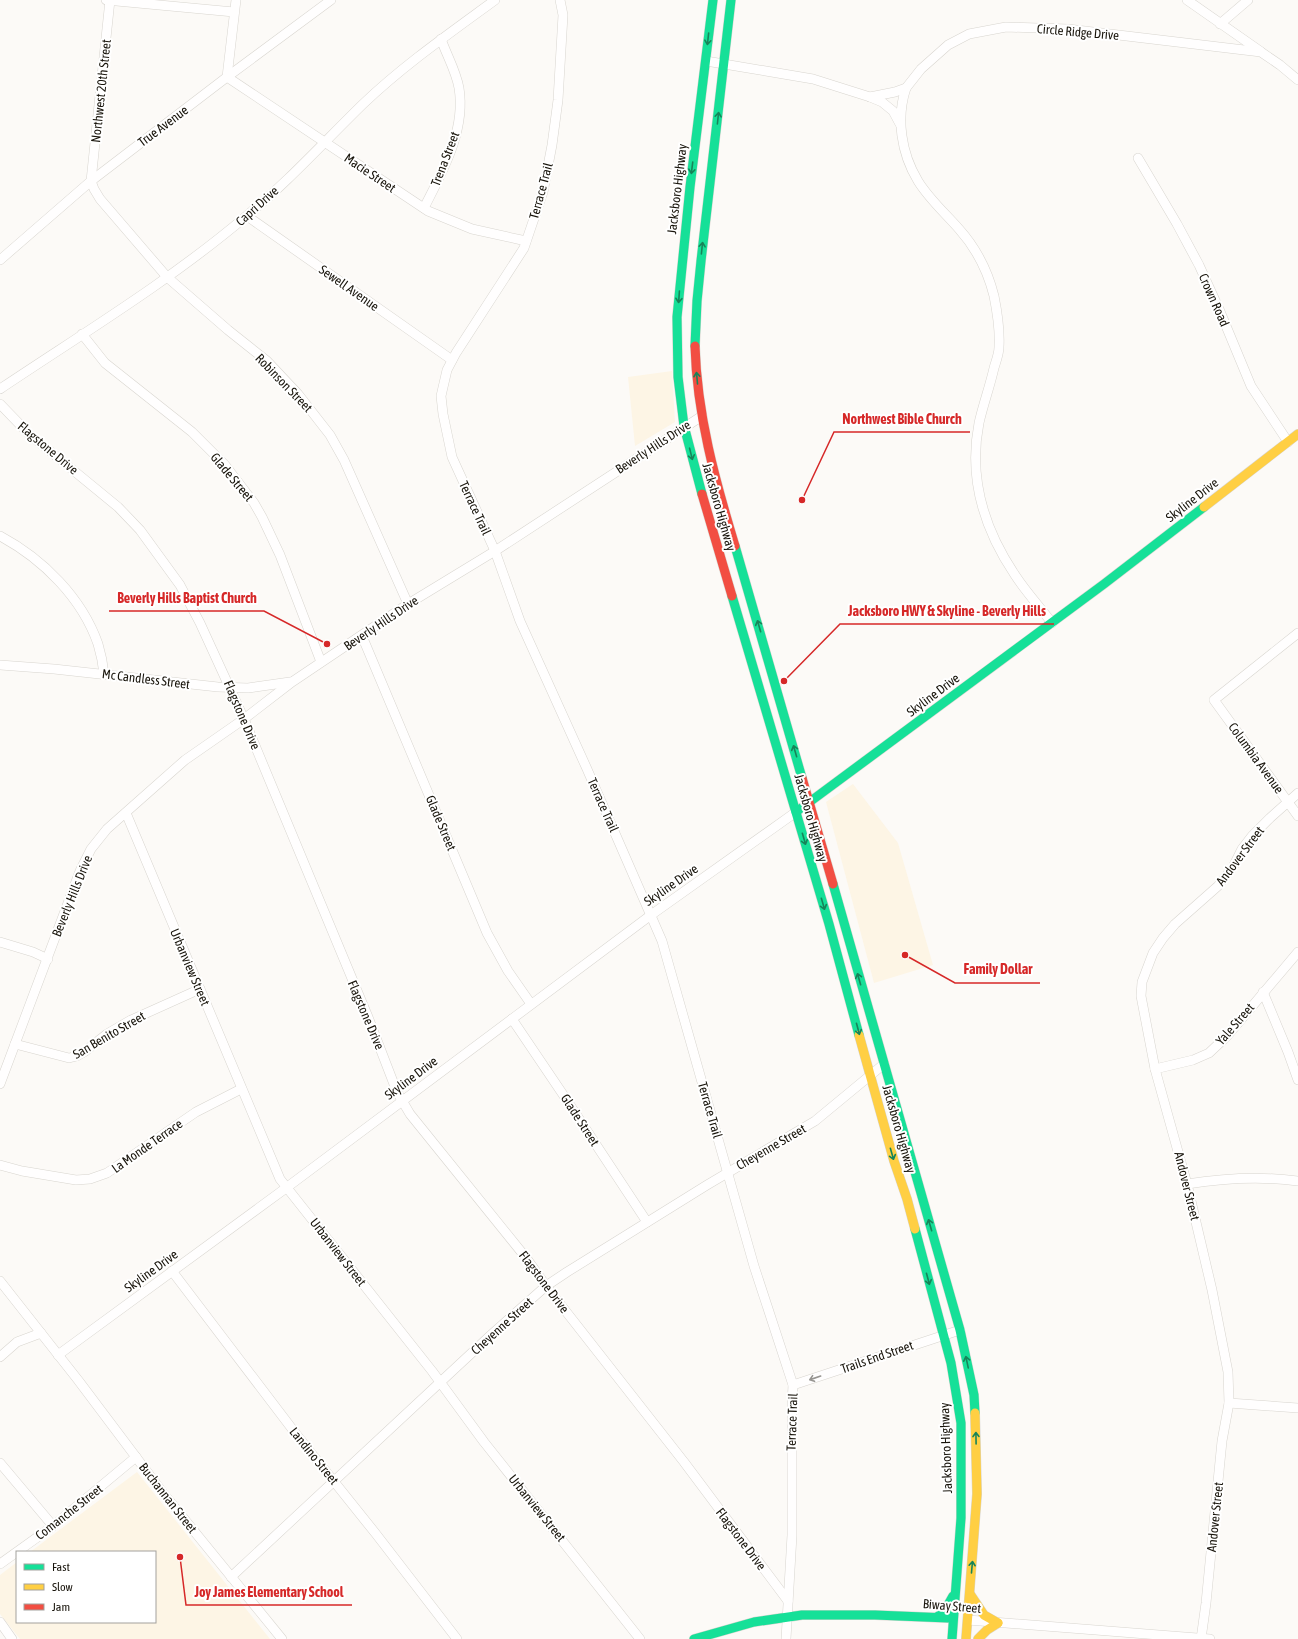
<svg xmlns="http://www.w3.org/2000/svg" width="1298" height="1639" font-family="'Asap Condensed',sans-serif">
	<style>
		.built { fill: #fdf5e5 }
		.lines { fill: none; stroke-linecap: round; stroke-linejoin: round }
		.street-casing { stroke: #d8d5cf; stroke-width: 10 }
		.fast-casing { stroke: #d8d5cf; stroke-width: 10 }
		.slow-casing { stroke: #d8d5cf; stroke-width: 10 }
		.jam-casing { stroke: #d8d5cf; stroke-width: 10 }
		.street { stroke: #fffefe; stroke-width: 9 }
		.fast { stroke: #16e098; stroke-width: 9 }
		.slow { stroke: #ffcf43; stroke-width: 9 }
		.jam { stroke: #f24e42; stroke-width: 9 }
		.oneway { stroke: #178459 }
		.oneway2 { stroke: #979591 }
		.labels { text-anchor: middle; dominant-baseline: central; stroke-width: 4; stroke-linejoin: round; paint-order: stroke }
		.street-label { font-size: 13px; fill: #18140b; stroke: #fff }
		.leader { fill: none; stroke: #d62828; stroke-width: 1.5 }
		.callout-dot { fill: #d62828; stroke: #fff; stroke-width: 1.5 }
		.callout-label { font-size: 14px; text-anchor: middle; font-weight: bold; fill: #d62828; stroke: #fff; stroke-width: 4; stroke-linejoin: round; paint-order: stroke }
	</style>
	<rect width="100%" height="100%" fill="#fcfaf7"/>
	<g class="built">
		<polygon points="672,371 675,422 635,446 628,377"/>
		<polygon points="853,784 898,843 933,965 874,983 826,802"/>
		<polygon points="137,1472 270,1639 20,1639 0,1614 0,1575 17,1562 17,1622 155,1622 155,1552 30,1552"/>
	</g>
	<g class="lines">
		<defs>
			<g id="street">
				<polyline points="106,0 234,12"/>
				<polyline points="110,0 91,181 94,189 100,199 167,277 228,330 267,361 298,394 330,435 344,460 408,604"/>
				<polyline points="236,0 227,77 428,211 472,229 526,241"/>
				<polyline points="560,0 563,15 558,100 552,145 543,192 524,248 456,353 447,370 441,396 443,414 452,457 495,551 520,621 587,769 662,941 754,1266 793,1385 792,1404 792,1535 786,1639"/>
				<polyline points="1187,0 1260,51"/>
				<polyline points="1220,24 1248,0"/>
				<polyline points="706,61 813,79 870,97 882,102 893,111 900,124"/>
				<path d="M906,88C896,118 901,153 918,181C929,199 945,213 959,229C976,248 988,272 994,296C997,311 1000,331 999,347C999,354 996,361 994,368C990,386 983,405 979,423C968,479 984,529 1015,575C1026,592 1040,607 1052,623"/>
				<polyline points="870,97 895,92 906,88 921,69 948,45 969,34 1006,27 1068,29 1261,52 1280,65 1298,80"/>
				<polyline points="1138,158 1177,224 1199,265 1219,309 1251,386 1288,442"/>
				<path d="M424,208C442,172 466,131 459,88C456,71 447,56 441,39"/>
				<polyline points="247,216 452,360"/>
				<polyline points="0,260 91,181 227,77 331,0"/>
				<polyline points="82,334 105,363 192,432 225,465 254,503 262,517 280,555 321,662"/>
				<path d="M0,389C82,334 168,282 244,218C287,183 324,142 363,104C404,65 450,33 495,0"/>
				<polyline points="0,404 29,434 118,507 140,530 180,585 200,623 244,719 368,1017 397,1092 410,1114 527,1259 546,1286 684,1462 788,1601"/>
				<path d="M0,536C43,559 82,598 98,644C101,654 103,664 104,674"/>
				<polyline points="1298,633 1214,700 1298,816"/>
				<polyline points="362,636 487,933 508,971 531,1004"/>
				<polyline points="0,665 54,669 218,687 248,688 290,682"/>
				<polyline points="126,813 280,1179 432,1371 484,1442 640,1639"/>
				<polyline points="0,942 33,952 48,959"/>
				<polyline points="1263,992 1288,1052 1298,1080"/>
				<polyline points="512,1019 562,1093 647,1222"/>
				<polyline points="15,1044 69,1058 77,1056 84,1052 107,1034 131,1020 200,989"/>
				<polyline points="1155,1069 1193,1060 1209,1053 1227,1036 1298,952"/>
				<polyline points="0,1084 80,871 91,849 107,829 185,760 244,719 292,682 408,604 495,551 702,416"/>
				<polyline points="0,1165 22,1171 76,1180 90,1179 107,1173 196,1112 241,1089"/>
				<path d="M1187,1184C1225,1178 1260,1176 1298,1181"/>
				<polyline points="172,1271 296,1434 376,1534 457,1639"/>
				<polyline points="0,1281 78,1380 163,1493 282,1639"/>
				<polyline points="58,1355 286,1188 651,915 796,812"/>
				<polyline points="0,1357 17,1342 41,1333"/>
				<polyline points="793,1385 960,1330"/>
				<polyline points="1229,1403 1298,1408"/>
				<polyline points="0,1463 53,1526"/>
				<polyline points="0,1564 53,1526 136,1457"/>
				<polyline points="231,1577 492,1334 546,1286 567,1272 707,1185 815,1121 884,1064"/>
				<polyline points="968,1620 1210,1639"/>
				<polyline points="0,1622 12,1639"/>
				<polyline points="1201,1639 1206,1603 1222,1441 1229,1403 1228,1372 1212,1290 1187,1184 1155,1069 1141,996 1142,982 1153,953 1163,938 1175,924 1218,886 1233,867 1242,849 1252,836 1270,818 1298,793"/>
			</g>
			<g id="fast">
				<polyline points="695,346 697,301 701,261 731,0"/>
				<polyline points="702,494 684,426 678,377 677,317 690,187 713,0"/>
				<polyline points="735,546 802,778"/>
				<polyline points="732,596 829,924 859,1035"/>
				<polyline points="796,812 1104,584 1204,507"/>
				<polyline points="833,884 960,1330 974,1395 975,1413"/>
				<polyline points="915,1229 951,1363 961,1423 961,1518 952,1639"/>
				<polyline points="937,1617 944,1612 953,1596"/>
				<polyline points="694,1639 754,1622 802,1615 875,1615 948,1618"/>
			</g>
			<g id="slow">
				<polyline points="1204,507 1298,434"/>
				<polyline points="859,1035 894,1161 907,1199 915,1229"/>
				<polyline points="970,1594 984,1615 998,1623"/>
				<polyline points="966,1639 977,1494 975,1413"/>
				<polyline points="978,1639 987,1630 998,1623"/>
			</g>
			<g id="jam">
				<path d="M695,346C697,415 715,480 735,546"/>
				<polyline points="702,494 732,596"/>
				<polyline points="802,778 833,884"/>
			</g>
		</defs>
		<use href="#street" class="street-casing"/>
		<use href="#fast" class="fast-casing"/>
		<use href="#slow" class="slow-casing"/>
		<use href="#jam" class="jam-casing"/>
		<use href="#street" class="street"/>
		<use href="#fast" class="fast"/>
		<use href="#slow" class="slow"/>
		<use href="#jam" class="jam"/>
	</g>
	<defs><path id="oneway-shaft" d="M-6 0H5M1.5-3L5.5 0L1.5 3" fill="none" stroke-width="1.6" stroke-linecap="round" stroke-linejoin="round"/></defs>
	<g class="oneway">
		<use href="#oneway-shaft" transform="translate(708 39) rotate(96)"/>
		<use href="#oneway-shaft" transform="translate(718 118) rotate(-84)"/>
		<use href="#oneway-shaft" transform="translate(692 168) rotate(97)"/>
		<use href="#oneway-shaft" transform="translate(702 248) rotate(-84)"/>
		<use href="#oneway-shaft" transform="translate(679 297) rotate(94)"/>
		<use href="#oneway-shaft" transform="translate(697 378) rotate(-95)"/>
		<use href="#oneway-shaft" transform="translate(691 454) rotate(76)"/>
		<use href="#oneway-shaft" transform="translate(759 626) rotate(-106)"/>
		<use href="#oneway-shaft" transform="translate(795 751) rotate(-106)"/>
		<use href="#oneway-shaft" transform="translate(804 839) rotate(74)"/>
		<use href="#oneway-shaft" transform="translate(823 904) rotate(74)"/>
		<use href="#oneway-shaft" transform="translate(859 979) rotate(-106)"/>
		<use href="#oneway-shaft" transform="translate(858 1029) rotate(75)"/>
		<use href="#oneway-shaft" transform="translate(892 1154) rotate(74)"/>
		<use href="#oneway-shaft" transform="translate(930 1225) rotate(-106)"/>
		<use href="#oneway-shaft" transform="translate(928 1279) rotate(75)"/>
		<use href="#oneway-shaft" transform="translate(967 1362) rotate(-102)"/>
		<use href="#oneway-shaft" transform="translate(976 1438) rotate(-91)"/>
		<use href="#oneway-shaft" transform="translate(972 1567) rotate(-85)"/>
	</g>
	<use class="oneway2" href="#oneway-shaft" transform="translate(815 1378) rotate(161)"/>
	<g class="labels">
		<g class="street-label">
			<text transform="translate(1078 32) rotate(5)">Circle Ridge Drive</text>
			<text transform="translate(101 91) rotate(-84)">Northwest 20th Street</text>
			<text transform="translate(163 126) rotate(-37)">True Avenue</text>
			<text transform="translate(445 159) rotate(-69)">Trena Street</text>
			<text transform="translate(370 173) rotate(34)">Macie Street</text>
			<text transform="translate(677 189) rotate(-83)">Jacksboro Highway</text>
			<text transform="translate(541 191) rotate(-75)">Terrace Trail</text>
			<text transform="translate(257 206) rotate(-42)">Capri Drive</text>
			<text transform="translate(349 288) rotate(35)">Sewell Avenue</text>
			<text transform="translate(1214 300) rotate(66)">Crown Road</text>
			<text transform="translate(284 383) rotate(46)">Robinson Street</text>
			<text transform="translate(653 447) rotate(-33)">Beverly Hills Drive</text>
			<text transform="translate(48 448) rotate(40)">Flagstone Drive</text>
			<text transform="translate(232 477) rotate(50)">Glade Street</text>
			<text transform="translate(1192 500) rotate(-38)">Skyline Drive</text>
			<text transform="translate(719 507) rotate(74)">Jacksboro Highway</text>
			<text transform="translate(475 508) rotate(65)">Terrace Trail</text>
			<text transform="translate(381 623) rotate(-34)">Beverly Hills Drive</text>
			<text transform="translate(146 679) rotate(7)">Mc Candless Street</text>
			<text transform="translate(933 695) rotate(-37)">Skyline Drive</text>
			<text transform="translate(242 715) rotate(67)">Flagstone Drive</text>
			<text transform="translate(1256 758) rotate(54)">Columbia Avenue</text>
			<text transform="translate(603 805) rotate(66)">Terrace Trail</text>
			<text transform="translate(811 818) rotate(74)">Jacksboro Highway</text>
			<text transform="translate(441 823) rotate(67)">Glade Street</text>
			<text transform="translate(1240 856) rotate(-53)">Andover Street</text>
			<text transform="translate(671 885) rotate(-35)">Skyline Drive</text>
			<text transform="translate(72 896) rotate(-68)">Beverly Hills Drive</text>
			<text transform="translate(190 967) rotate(67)">Urbanview Street</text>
			<text transform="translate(366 1015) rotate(67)">Flagstone Drive</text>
			<text transform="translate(1235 1024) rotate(-49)">Yale Street</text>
			<text transform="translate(109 1035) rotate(-30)">San Benito Street</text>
			<text transform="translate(411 1078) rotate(-37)">Skyline Drive</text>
			<text transform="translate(710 1110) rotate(74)">Terrace Trail</text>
			<text transform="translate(580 1120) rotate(57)">Glade Street</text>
			<text transform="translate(899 1129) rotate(74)">Jacksboro Highway</text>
			<text transform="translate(147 1146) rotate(-35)">La Monde Terrace</text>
			<text transform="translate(771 1147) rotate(-30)">Cheyenne Street</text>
			<text transform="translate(1187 1186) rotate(76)">Andover Street</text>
			<text transform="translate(338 1252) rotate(52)">Urbanview Street</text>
			<text transform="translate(151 1271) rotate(-36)">Skyline Drive</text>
			<text transform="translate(544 1282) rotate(53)">Flagstone Drive</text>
			<text transform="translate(502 1326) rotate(-42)">Cheyenne Street</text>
			<text transform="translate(877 1357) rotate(-19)">Trails End Street</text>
			<text transform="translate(792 1422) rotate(-88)">Terrace Trail</text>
			<text transform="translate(946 1448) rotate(-92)">Jacksboro Highway</text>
			<text transform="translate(314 1456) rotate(51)">Landino Street</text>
			<text transform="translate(168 1498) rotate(52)">Buchannan Street</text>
			<text transform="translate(537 1508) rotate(51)">Urbanview Street</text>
			<text transform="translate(69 1512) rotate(-38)">Comanche Street</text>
			<text transform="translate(1215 1517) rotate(-84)">Andover Street</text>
			<text transform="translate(741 1539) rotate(53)">Flagstone Drive</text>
			<text transform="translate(952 1606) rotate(5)">Biway Street</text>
		</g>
	</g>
	<path class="leader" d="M802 500L834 432H970M327 644L264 611H109M784 681L840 624H1054M905 955L955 983H1040M180 1557L186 1605H352"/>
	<g class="callout-dot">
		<circle cx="802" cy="500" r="4"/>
		<circle cx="327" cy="644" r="4"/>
		<circle cx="784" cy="681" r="4"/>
		<circle cx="905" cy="955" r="4"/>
		<circle cx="180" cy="1557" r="4"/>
	</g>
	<g class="callout-label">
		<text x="902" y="424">Northwest Bible Church</text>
		<text x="187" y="603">Beverly Hills Baptist Church</text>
		<text x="947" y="616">Jacksboro HWY &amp; Skyline - Beverly Hills</text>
		<text x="998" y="974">Family Dollar</text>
		<text x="269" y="1597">Joy James Elementary School</text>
	</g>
	<rect x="16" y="1551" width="140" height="72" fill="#ffffff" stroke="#a3a19d"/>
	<rect x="24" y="1564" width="20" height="6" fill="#16e098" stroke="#a3a19d"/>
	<text x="52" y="1571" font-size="12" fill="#18140b">Fast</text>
	<rect x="24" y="1584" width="20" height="6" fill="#ffcf43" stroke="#a3a19d"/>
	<text x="52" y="1591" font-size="12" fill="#18140b">Slow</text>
	<rect x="24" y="1604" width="20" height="6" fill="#f24e42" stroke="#a3a19d"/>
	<text x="52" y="1611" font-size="12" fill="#18140b">Jam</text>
</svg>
